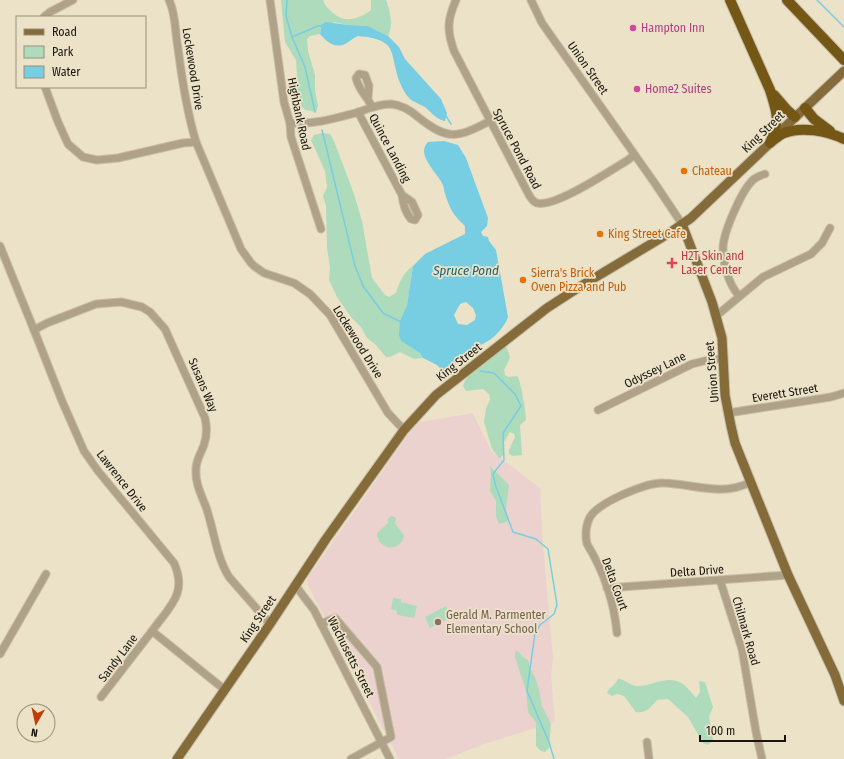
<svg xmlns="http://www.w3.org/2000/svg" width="844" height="759" font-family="'Fira Sans Condensed',sans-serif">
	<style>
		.education { fill: #ecd2ce }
		.green { fill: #aedbbc }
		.water { fill: #77cde2; fill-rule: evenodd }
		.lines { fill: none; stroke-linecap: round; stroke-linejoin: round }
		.stream { stroke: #77cde2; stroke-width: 1.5 }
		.minor-casing { stroke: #c5bda6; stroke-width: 9 }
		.major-casing { stroke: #c5bda6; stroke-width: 11 }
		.highway-casing { stroke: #c5bda6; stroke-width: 12 }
		.minor { stroke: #afa288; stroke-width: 7 }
		.major { stroke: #846b39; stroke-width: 9 }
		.highway { stroke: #745714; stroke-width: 10 }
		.hotel-dot { fill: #d1479c; stroke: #ebe2c8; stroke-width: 1.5 }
		.food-dot { fill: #e8710a; stroke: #ebe2c8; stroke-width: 1.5 }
		.health-dot { fill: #e0444e; stroke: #ebe2c8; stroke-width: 1.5 }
		.education-dot { fill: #8d6e63; stroke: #ebe2c8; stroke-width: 1.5 }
		.labels { text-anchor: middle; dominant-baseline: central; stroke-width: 3.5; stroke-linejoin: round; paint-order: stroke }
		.hotel-label { font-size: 12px; fill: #b23c85; stroke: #ebe2c8; text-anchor: start }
		.street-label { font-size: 12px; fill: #18150c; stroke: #ebe2c8 }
		.food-label { font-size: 12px; fill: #c56008; stroke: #ebe2c8; text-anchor: start }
		.health-label { font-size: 12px; fill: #be3a42; stroke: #ebe2c8; text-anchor: start }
		.education-label { font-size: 12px; fill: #785e54; stroke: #ebe2c8; text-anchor: start }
		.water-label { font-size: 13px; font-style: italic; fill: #19606f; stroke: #ebe2c8 }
	</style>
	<rect width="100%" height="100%" fill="#ebe2c8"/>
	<polygon class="education" points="473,413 491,451 540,488 543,545 553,658 551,675 555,722 481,745 446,759 399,759 308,586 307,579 410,432 420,422"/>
	<g class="green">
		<path d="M281,0H323C325,6 329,9 333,13C345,24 359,19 371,10V0H386C390,11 394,25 388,36L368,26L348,25L334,22L320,28V34L310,36L307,39L308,51L315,75V91L318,106L316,112L305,110L301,106L298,96L296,60L285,42Z"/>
		<path d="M323,133L330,134L334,141L354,194L362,221L372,278L385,295L389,297L396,293C400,282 402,273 413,266L407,305L400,321L401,341L420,353L423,358L414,359L400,352L390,357H386L376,345L367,338L361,327L351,317L337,297L329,280L330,267L327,248L326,206L323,196L327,187L325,171L311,140L314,135Z"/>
		<path d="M503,346L507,348L510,358L504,370L505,375L508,377L517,376C521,380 526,413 526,420L520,425L522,455L513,456L509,454V450L515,437L514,434L510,432L504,442V453L500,459L492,449L484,422L486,408L490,400L489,394L483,389L466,391L463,386C467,373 477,370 487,362C492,357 496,349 503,346Z"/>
		<polygon points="490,466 509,485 506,510 508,519 507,522 499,524 496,516 496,501 490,491 491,474"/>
		<path d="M391,516L395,517L396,519L395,524L404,535C402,553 377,551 377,533L388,523V519Z"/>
		<polygon points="393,598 401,599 401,602 417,606 414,618 397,615 397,611 391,609"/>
		<polygon points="446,606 451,617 430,628 425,617"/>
		<polygon points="518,651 523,657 528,660 530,668 535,677 539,690 542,706 551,724 549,748 545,752 541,751 536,746 536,723 528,712 526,691 515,657 515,652"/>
		<path d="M618,679C625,679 630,686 638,686C653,686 667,675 681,683C687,686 692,694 696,698L700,692L699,681L705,682L713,707L709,717L713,740L708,745L703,743L688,717L668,699L657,700C651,707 646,714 636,712L624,696L617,694L612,696L607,693C609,687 615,686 618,679Z"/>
	</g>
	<g class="water">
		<path d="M326,22L348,25L368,26L388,36L399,47L405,59L441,99L447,113L445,121C437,120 431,112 425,107C420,104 413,102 409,98C405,94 403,89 401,85C388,53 401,40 358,36C353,38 349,42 345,44C334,49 326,41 320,34L321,25Z"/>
		<path d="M444,141L458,145L466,158L488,218L487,226L481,232L483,236L488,237L489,241L496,250L508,317C506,325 495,337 488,341C480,346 468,349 466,359L443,371L437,365L423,358L420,353L401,341L399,335L400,321L407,305L413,266L425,254L465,234V226C453,215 450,209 445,194C444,191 444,188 443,185C438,173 415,155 428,142ZM466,302L473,308L476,315L475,320L467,325L458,324L454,315L460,304Z"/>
	</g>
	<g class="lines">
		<g class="stream">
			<polyline points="287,0 286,16 292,37 305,67 315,112"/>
			<polyline points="817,0 844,27"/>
			<polyline points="292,37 318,26 321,26"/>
			<polyline points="446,116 451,124"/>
			<polyline points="322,130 355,266 363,286 383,313 401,322"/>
			<polyline points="466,357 468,358 470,353"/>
			<polyline points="480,371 494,373 515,394 521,406 503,433 504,460 493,474 495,484 513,532 536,539 548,549 557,605 554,614 540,625 535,633 527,691 549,742 554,759"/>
		</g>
		<defs>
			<g id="minor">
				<path d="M169,0C176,14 175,33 178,48C182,80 187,112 196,142L241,249L251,263L254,266L264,273L294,283L310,294L330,315L388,413L404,430"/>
				<polyline points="270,0 284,102 290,123 291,137 321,229"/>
				<path d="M456,0C447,20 447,31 454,51L529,195C531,198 533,202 537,203C555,208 611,170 628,160L634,155"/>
				<polyline points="531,0 542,23 656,185 682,224"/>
				<polyline points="44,17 50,12 73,0"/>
				<polyline points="45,87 58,122 68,144 83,157 97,160 118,158 183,143 196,142"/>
				<path d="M368,98L369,86L365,75L359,74L356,78C359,91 367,96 372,107"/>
				<path d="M358,112L402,195L412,202L418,215L415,220L411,219C405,212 403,204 402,195"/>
				<path d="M290,123C314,125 336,118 359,112C369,108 380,104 391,104C402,105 410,110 418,117C448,141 457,138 490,121"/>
				<path d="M0,246L34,330L62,401L84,451L98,471L174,563C188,594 169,607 152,631L225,690"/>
				<path d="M739,296C728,283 723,264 723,247C724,231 742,189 754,179C757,177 761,175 765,174"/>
				<polyline points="716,316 763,277 811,254 822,243 830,228"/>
				<path d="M34,330L47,323L96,304L121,302L142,307L150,312L165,329L205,418C207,427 207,436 204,445C201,453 196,460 196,469C195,483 201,494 206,507C214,530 216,556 229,577L270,624"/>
				<polyline points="598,410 692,364 708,360 724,359"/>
				<polyline points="728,413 831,397 844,393"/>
				<polyline points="720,580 742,649 756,732 762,759"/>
				<polyline points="295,585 314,610 390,759"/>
				<polyline points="607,588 788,575"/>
				<polyline points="321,624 335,618 377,667 391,737 351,759"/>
				<path d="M617,633C614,602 603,570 587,544C585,535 586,525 590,517C599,502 647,482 664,483C693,484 722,497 751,482"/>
				<polyline points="0,654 46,574"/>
				<polyline points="101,697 152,631"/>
				<polyline points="647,742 649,759"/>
			</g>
			<g id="major">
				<polyline points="682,224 712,302 722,338 725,395 731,426 735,443 788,575 835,675 844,701"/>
				<polyline points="177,759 270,624 326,539 404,430 436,395 547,308 581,286 671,232 691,218 770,143 788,124 844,71"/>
			</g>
			<g id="highway">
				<path d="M730,0L770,90C778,116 780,118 770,143"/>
				<polyline points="787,0 844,60"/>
				<polyline points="774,95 787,110 795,117"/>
				<polyline points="805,108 814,119 830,131"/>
				<path d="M771,142C775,139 779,135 784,133C802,126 827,131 844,139"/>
			</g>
		</defs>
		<use href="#minor" class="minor-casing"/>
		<use href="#major" class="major-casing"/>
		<use href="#highway" class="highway-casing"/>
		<use href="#minor" class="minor"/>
		<use href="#major" class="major"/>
		<use href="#highway" class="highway"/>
	</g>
	<g class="hotel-dot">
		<circle cx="633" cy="28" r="4"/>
		<circle cx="637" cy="89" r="4"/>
	</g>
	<g class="food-dot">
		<circle cx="684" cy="171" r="4"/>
		<circle cx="600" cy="234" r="4"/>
		<circle cx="523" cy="280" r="4"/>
	</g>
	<path class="health-dot" d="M670 257h4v4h4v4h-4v4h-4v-4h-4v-4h4z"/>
	<circle class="education-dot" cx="438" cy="622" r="4"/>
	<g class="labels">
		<g class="hotel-label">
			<text x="641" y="28">Hampton Inn</text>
			<text x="645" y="89">Home2 Suites</text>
		</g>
		<g class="street-label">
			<text transform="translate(588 68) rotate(55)">Union Street</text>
			<text transform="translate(193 69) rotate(81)">Lockewood Drive</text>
			<text transform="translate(299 114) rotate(78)">Highbank Road</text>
			<text transform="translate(763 132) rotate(-44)">King Street</text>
			<text transform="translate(390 148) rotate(62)">Quince Landing</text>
			<text transform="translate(517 149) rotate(62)">Spruce Pond Road</text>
			<text transform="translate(358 342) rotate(58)">Lockewood Drive</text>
			<text transform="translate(459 362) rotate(-38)">King Street</text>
			<text transform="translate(655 370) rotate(-26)">Odyssey Lane</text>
			<text transform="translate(712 372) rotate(-95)">Union Street</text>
			<text transform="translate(203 385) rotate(67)">Susans Way</text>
			<text transform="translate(785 393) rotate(-9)">Everett Street</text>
			<text transform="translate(122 481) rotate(52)">Lawrence Drive</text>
			<text transform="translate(697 571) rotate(-4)">Delta Drive</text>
			<text transform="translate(615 584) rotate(70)">Delta Court</text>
			<text transform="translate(258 619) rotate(-56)">King Street</text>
			<text transform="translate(746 631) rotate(74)">Chilmark Road</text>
			<text transform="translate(351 657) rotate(63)">Wachusetts Street</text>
			<text transform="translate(118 658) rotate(-53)">Sandy Lane</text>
		</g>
		<g class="food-label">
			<text x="692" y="171">Chateau</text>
			<text x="608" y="234">King Street Cafe</text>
			<text x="531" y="273">Sierra's Brick<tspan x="531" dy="14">Oven Pizza and Pub</tspan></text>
		</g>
		<g class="health-label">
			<text x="681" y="256">H2T Skin and<tspan x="681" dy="14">Laser Center</tspan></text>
		</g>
		<g class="education-label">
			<text x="446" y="615">Gerald M. Parmenter<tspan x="446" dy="14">Elementary School</tspan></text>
		</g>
		<g class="water-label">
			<text x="466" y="270">Spruce Pond</text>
		</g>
	</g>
	<rect x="16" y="16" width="130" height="72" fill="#ebe2c8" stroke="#97907d"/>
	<rect x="24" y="29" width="20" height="6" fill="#846b39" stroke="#97907d"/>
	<text x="52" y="36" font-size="12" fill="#18150c">Road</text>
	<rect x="24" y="46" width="20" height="12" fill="#aedbbc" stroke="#97907d"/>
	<text x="52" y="56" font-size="12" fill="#18150c">Park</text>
	<rect x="24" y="66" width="20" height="12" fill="#77cde2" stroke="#97907d"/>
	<text x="52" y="76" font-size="12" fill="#18150c">Water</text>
	<g transform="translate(36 723) rotate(189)"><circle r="19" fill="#ebe2c8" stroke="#97907d"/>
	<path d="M0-3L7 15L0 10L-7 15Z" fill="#c33c05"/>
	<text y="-6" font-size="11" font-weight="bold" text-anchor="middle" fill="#18150c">N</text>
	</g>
	<path d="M700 735v6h85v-6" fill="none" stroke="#18150c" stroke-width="2"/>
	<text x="706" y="735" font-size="12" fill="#18150c" stroke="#ebe2c8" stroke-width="3" paint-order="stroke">100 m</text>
</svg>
